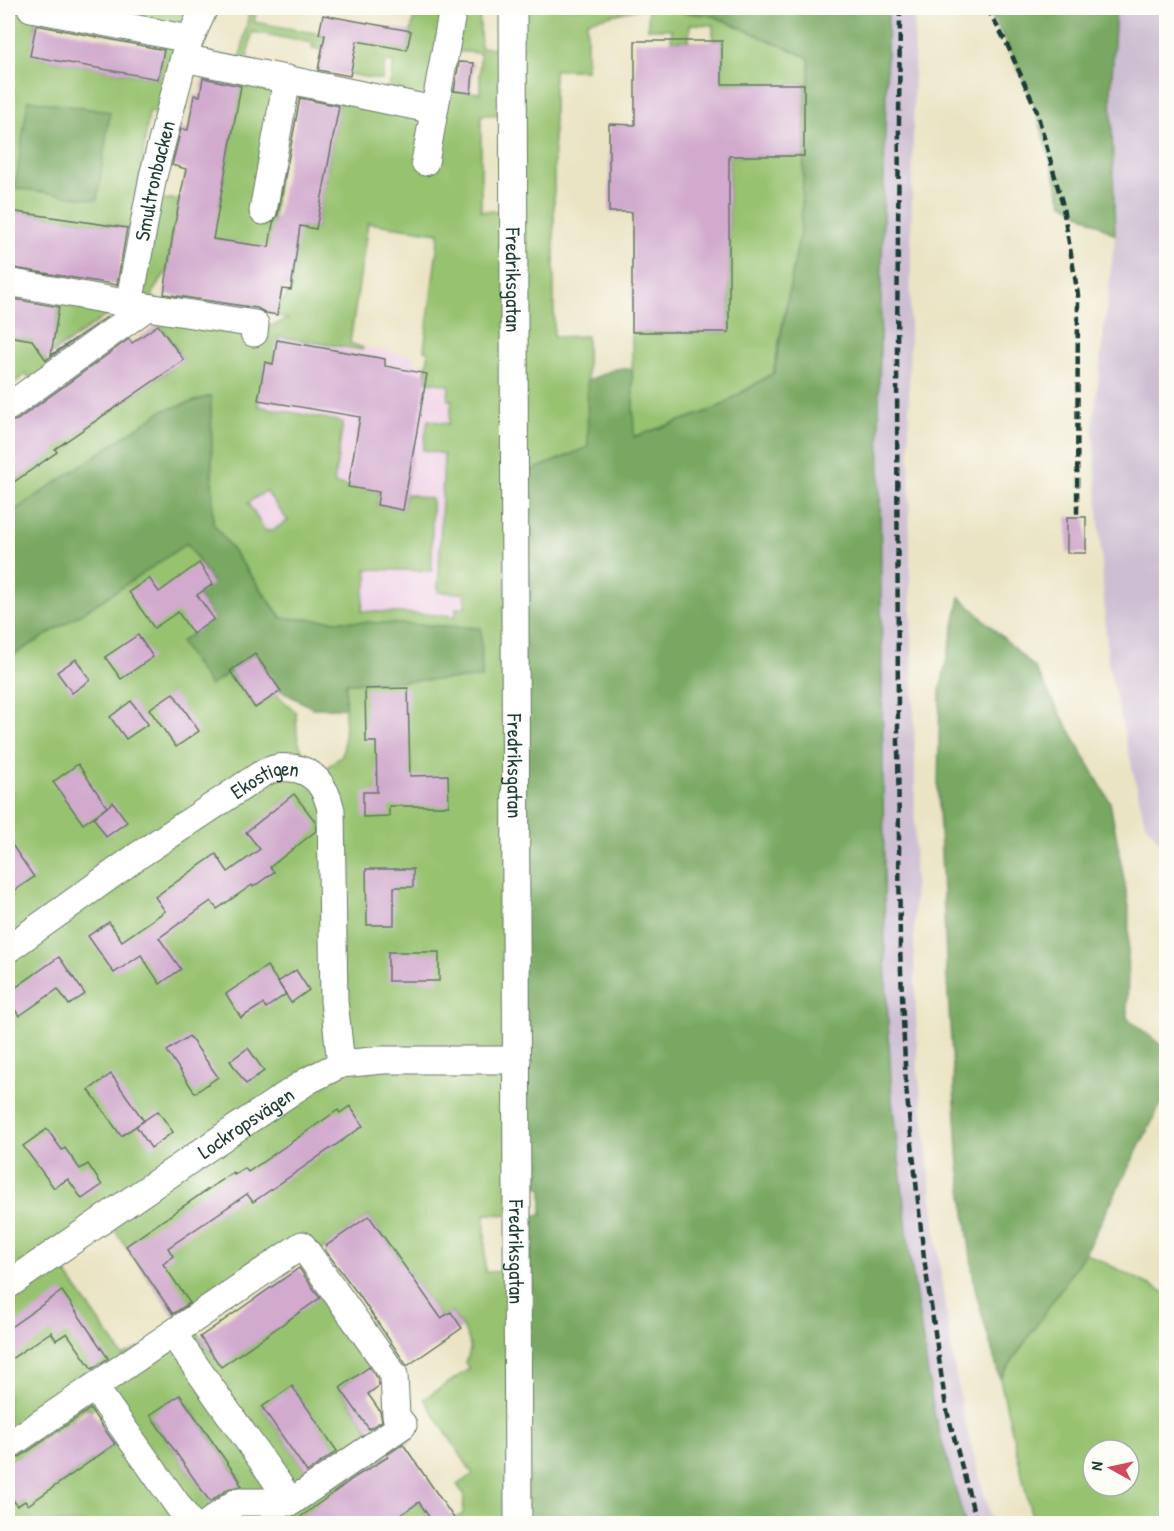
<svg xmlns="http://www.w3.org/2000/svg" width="1174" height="1531" font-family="'Patrick Hand',sans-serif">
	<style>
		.built { fill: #efd0e6 }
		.industrial { fill: #cdbed2 }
		.green { fill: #97c26f; stroke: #5b8052; stroke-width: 1.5; fill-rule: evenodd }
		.forest { fill: #79a862; stroke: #4c724b; stroke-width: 1.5 }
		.building { fill: #d1aace }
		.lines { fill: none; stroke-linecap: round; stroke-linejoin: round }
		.minor-casing { stroke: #676; stroke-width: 29 }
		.minor { stroke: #fff; stroke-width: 27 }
		.rail { stroke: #1f3d34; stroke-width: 4.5; stroke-dasharray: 9 4.5; stroke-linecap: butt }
		.labels { text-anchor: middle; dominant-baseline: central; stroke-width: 6; stroke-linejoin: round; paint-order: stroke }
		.street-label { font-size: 21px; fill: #1f3d34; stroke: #fdfcf7 }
	</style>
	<rect width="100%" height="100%" fill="#fdfcf7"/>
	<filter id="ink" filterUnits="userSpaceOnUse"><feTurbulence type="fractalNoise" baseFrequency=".0167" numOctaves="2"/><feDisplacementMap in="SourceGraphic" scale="12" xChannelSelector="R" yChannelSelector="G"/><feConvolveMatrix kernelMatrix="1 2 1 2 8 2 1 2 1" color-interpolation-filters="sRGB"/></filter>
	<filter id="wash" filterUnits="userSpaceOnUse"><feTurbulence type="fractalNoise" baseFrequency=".008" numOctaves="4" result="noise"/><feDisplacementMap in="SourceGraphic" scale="24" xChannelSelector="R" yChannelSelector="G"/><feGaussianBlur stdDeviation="1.35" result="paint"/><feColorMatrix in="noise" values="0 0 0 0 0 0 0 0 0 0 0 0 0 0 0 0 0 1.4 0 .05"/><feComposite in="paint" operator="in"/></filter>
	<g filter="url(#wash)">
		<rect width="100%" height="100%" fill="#ebe4c4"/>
		<polygon class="built" points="255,324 345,344 414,356 413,363 426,365 429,351 481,355 481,628 282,618 211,396"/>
		<g class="industrial">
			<polygon points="888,8 915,8 909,390 910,580 915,757 914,954 918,1069 940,1268 952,1353 963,1415 992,1523 965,1523 934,1413 911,1263 892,1100 885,959 879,393"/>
			<polygon points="1116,8 1166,8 1166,850 1145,823 1108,663 1093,426 1115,235 1111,93"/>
		</g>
		<g class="green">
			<polygon points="8,8 38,9 31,56 158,79 165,41 187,46 169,115 149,112 133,229 10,211 8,228"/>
			<polygon points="65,8 204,8 189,39"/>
			<path d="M250,8H257L254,22L407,50L416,8H479L481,48L524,46L513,8H646L714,16L809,58V84H722V41H713V25L690,24L689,41H671L672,29H648V9H638L587,21V70H554V337L587,336L588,447L514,478L516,1215L485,1214V1272L516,1271L518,1523H454V1519L463,1514L464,1494L457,1485L473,1474L424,1399L469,1369L465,1362C478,1343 462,1327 451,1312L441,1318L369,1216L311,1258L383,1358L340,1388L377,1442L403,1425L413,1439L292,1523H267L256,1508L233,1523H8V1492L17,1506L63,1481L115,1444L113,1440L120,1435L99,1405L90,1411L87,1407L72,1418L75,1422L55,1435L53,1431L38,1441L40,1446L21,1459L18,1455L8,1462V658C70,622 129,584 187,543L213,584L214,619L201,629L255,708L276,694L296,712C297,743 296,753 324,770L342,755L344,746L346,683L482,678L481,628L282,618L213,523L210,396L162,411L8,515V486L56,452L32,416L77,434L184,360L160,324L145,309L129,304L148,199H180L219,206L242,78L238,69ZM252,32L313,43L312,48L321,50L319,69L382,80L385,62L394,63L387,99L340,100L316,229L273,221L287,79L245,70ZM453,51L480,53V93L438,89ZM513,114L514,211H481V115ZM368,223L439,233L424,350L429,352L425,373L427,374L426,381L449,385L448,400H452L449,424L428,420L423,450L444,454L438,592L465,593V608H456V616L362,611L364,591L368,580L366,569L432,571V499L406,494L403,510L377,505L379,492L334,484L343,422L258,406L265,363L273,364L279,337L362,350L363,348L350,343ZM173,233L296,252L291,290L279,306L277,315L288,319L272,326L265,325L152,299L154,290L167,271ZM266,491L288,521L273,530L265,531L248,503ZM106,1218L183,1327L123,1356L53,1254ZM294,1251L323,1295L221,1366L190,1323ZM292,1387L339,1455L310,1476L262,1407ZM181,1395L240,1480L210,1501L150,1416Z"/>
			<polygon points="729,156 804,156 801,227 773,373 715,409 633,437 632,332 729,332"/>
			<polygon points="60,302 110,313 45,358 55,373 36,387 26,374 8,388 8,336 53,343"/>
			<path d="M1085,1253L1166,1293V1523H1033L1000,1379ZM1093,1450H1129V1486H1093Z"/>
			<polygon points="419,1502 434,1524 388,1524"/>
		</g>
		<g class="forest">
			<polygon points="646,8 888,8 879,393 885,959 892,1100 911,1263 934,1413 965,1523 518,1523 516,1215 542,1215 542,1187 516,1186 514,478 588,447 587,381 615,369 632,369 634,437 715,409 774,373 801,227 804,156 804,84 809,84 809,58 714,16"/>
			<polygon points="987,8 1116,8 1111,93 1115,235 1062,202 1036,109 1006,42"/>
			<polygon points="28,100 110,112 97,200 15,188"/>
			<path d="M211,396L213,523L281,618L481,628L482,678L346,683L345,708H313L281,691L255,654L210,686L180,642L214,619L197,595L213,583L187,543C129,584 69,622 8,658V515L162,411Z"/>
			<polygon points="960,597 1034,667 1110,802 1129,907 1127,1018 1166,1049 1165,1096 1085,1253 1000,1379 975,1289 959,1166 947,978 938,789 940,691"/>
		</g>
		<g id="blocks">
			<g class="building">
				<polygon points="323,15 411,31 407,50 357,41 350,76 318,70 325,35 319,34"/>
				<polygon points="36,25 164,50 158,79 30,56"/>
				<polygon points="635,41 722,41 722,84 804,84 804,156 729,156 729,332 632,332 632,212 609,212 609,124 635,125"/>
				<polygon points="459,62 474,63 471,93 454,91"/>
				<polygon points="203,78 241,86 213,239 269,247 273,223 278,214 300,98 339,106 316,229 300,226 291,290 282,289 277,315 266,313 257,308 164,294 173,233 186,169 172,165 181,129 188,130 194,95 200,96"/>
				<polygon points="10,211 127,228 117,285 8,267 8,228"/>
				<polygon points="8,298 59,307 51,355 108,316 46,360 32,340 8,336"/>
				<polygon points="158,325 184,360 55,449 57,452 8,486 8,422 17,420 129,339 132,343"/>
				<polygon points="277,340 385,359 385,366 427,374 403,510 377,505 379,492 348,487 360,417 258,400 265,362 273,364"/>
				<rect x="1067" y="517" width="19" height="36"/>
				<polygon points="199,563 213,584 197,595 214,619 193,634 178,612 154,628 129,592 149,578 159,592"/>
				<polygon points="138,635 153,657 121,679 105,657"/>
				<polygon points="255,654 281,691 255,708 230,671"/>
				<polygon points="76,659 90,680 72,693 57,672"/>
				<polygon points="408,688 410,776 448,775 449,806 389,806 389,816 363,817 363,792 377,792 376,742 366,742 365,689"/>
				<polygon points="173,693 199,731 176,747 149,709"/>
				<polygon points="131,701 148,724 126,739 110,717"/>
				<polygon points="78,764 107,807 83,824 53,782"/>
				<polygon points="294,794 315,821 316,831 270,867 274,872 253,887 252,885 217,909 211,901 159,938 181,969 160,984 141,955 114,973 88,936 109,922 122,941 165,911 155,897 216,854 228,872 260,849 246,832"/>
				<polygon points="113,802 127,822 106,837 94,818"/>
				<polygon points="8,839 34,877 8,895"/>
				<polygon points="366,869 413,869 413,887 394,887 394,925 367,925"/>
				<rect x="388" y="952" width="51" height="29"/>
				<polygon points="59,957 85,994 69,1005 58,989 19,1016 8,999 8,993"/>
				<polygon points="267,966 286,994 266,1008 263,1004 241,1018 226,994"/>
				<polygon points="296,970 309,990 291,1003 278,982"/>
				<polygon points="189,1036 218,1077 195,1093 167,1051"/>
				<polygon points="248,1048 264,1071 246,1084 230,1061"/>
				<polygon points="111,1074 144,1121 121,1136 89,1090"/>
				<polygon points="350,1106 363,1126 253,1202 247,1194 168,1248 173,1256 163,1264 190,1303 173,1314 126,1246 233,1172 234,1175 245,1168 248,1172 338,1110 340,1113"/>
				<polygon points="158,1111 173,1132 151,1148 136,1126"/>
				<polygon points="47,1129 62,1150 65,1148 80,1169 88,1164 102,1185 82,1199 68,1179 54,1188 23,1146"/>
				<polygon points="369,1216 441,1318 451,1312 462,1328 407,1366 361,1298 325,1250 326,1246"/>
				<polygon points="299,1268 320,1298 221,1367 200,1337"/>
				<polygon points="62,1291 108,1358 92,1369 67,1333 56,1340 51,1332 8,1361 8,1329"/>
				<polygon points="369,1367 378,1380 379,1386 368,1394 380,1411 382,1421 369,1429 340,1388"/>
				<polygon points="292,1386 337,1451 307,1472 262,1407"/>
				<polygon points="180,1395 240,1481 239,1482 242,1486 228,1489 210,1502 150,1415"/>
				<polygon points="90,1409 115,1444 28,1505 25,1501 17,1506 8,1492 8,1463 21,1456"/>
				<polygon points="403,1444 458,1524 434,1524 419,1502 388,1524 291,1524 355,1477 388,1457 387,1455"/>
			</g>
		</g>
	</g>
	<g filter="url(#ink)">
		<use href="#blocks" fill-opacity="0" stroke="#676" stroke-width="1.5"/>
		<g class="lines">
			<defs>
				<g id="minor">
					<polyline points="31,8 189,39"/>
					<path id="s1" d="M513,8L518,1524"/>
					<polyline points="184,58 434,110"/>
					<polyline points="425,162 453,8"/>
					<polyline points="263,211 287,79"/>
					<polyline points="8,282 147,307 255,324 254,333"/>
					<path id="s2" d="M129,304L153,176L187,46L204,8"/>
					<polyline points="8,407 147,307"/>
					<path id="s3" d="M8,949L139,855L260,775C265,772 272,769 278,768C282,767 287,768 292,768C316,771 326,788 331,810L334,1001L341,1064"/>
					<path id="s4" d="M8,1285L235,1129L309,1080L341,1064L383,1060H517"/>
					<polyline points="173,1334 291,1502"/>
					<polyline points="95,1388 191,1524"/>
					<polyline points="8,1443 12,1443 302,1245 394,1375 396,1416 403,1425 291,1502 237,1502 207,1524"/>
				</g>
			</defs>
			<use href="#minor" class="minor-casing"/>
			<use href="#minor" class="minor"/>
			<g class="rail">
				<polyline points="900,8 897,349 898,740 900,948 906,1087 924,1258 946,1407 977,1524"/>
				<polyline points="987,8 1006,42 1036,109 1062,202 1078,295 1077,517"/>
			</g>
		</g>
	</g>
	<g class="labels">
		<g class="street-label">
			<text stroke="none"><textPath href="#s2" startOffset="126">Smultronbacken</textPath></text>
			<text stroke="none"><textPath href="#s1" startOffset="272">Fredriksgatan</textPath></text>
			<text stroke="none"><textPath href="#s1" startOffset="758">Fredriksgatan</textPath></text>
			<text stroke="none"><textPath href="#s3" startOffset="310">Ekostigen</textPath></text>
			<text stroke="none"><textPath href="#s4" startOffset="288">Lockropsvägen</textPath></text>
			<text stroke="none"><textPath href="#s1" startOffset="1244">Fredriksgatan</textPath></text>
		</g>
	</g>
	<rect width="1174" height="1531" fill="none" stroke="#fdfcf7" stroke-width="30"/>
	<g transform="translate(1111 1468) rotate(278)"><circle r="28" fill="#fdfcf7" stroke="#a4b0a9" stroke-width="1.5"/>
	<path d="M0-4.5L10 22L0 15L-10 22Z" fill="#d1495b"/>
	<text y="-9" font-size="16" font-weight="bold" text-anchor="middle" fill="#1f3d34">N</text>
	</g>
</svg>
